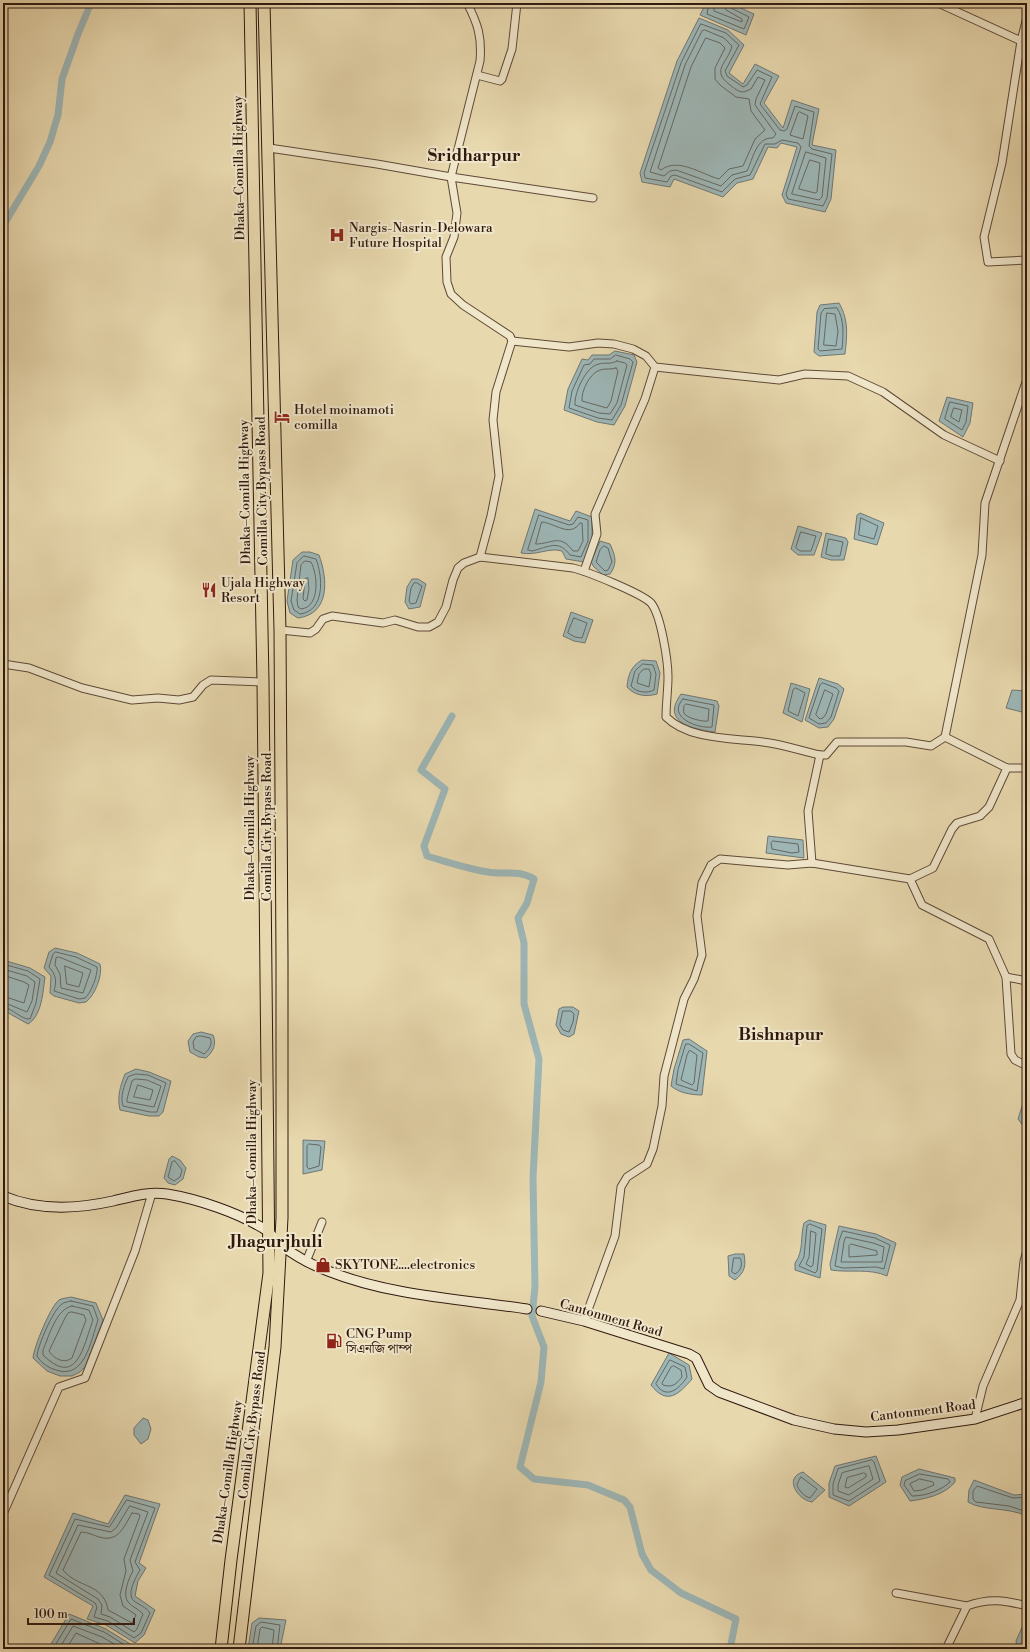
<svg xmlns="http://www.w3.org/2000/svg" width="1030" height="1652" font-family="'Libre Bodoni','Noto Serif Bengali',serif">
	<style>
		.water { fill: #9db6b6; stroke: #717773 }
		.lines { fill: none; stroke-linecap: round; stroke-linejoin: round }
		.shore { stroke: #666862; stroke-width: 1 }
		.canal { stroke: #9db6b6; stroke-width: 7 }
		.minor-casing { stroke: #5e4937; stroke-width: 9 }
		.secondary-casing { stroke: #30190f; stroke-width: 11 }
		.trunk-casing { stroke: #30190f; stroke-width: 13 }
		.minor { stroke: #f0e6ca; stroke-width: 7 }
		.secondary { stroke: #f0e6ca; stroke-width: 9 }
		.trunk { stroke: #e8d8ae; stroke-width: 11 }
		.labels { text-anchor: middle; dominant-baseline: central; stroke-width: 4; stroke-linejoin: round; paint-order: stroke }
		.street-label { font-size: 13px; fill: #30190f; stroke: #f0e6ca }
		.poi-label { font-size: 13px; fill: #30190f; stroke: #f0e6ca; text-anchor: start }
		.district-label { font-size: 17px; font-weight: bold; fill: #30190f; stroke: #f0e6ca }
	</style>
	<rect width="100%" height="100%" fill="#e8d8ae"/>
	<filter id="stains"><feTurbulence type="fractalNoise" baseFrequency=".005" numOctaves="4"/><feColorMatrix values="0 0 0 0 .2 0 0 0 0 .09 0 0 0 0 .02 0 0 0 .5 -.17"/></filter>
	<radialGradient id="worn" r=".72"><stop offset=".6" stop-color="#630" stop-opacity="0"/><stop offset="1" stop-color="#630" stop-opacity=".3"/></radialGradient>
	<g class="water">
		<polygon points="706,3 730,3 754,14 746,35 700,15"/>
		<polygon points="699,18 728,30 744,45 729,73 743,84 755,64 779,76 764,103 783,128 792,100 819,109 812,145 836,150 831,199 825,212 786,203 782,195 797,147 781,143 777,148 768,147 753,179 737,183 723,197 674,179 670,187 642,182 640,173 677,61"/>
		<path d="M839,303C849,320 847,336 845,354L819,356L814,352L817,312L820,305Z"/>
		<polygon points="615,351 634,355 637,362 625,406 614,425 597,422 564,410 568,389 582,359 588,360 592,355 609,355"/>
		<polygon points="947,397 973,403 970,423 963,437 939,421"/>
		<path d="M535,509L570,521L576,511L592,517V542L584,562L566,559L562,551C549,547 537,556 521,553Z"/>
		<polygon points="860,513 884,523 877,545 854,539 857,515"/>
		<polygon points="798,526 822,533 814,555 798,555 791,549"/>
		<polygon points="826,533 846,538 848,542 844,560 831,560 821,557"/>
		<path d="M600,541L610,544C615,555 618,563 610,574L603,575L594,567L591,562Z"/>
		<path d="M302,552H310L319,555C328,579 330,614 298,618L290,613L287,601L293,560Z"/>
		<polygon points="412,579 418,579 426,584 420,607 409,609 405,602 407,587"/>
		<polygon points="571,612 593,620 585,643 574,641 563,636"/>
		<path d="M642,660L656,661L660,673L657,694C646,697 635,696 627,687C628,675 631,666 642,660Z"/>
		<polygon points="819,678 838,684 844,689 834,719 828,727 819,728 805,720"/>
		<polygon points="791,683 810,689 802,722 783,713"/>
		<polygon points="1012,690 1027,691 1026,713 1006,708"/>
		<path d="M681,694L717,701L719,706L715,732C694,729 660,723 681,694Z"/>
		<polygon points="768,836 803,840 804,858 766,853"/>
		<path d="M55,948L77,953L100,964C103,975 95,995 86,1002L79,1003L54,996L50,993L51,976L44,968L49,952Z"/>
		<path d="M3,960L30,968L45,977C43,991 42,1016 28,1024L3,1010Z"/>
		<polygon points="563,1007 573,1007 579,1011 574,1034 569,1037 561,1034 556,1025 559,1009"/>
		<path d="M201,1032L213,1035C217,1044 213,1052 206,1058L199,1057L190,1052L188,1041L193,1034Z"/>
		<path d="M689,1039L707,1051L702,1095C692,1095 679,1093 671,1086L674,1069L683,1040Z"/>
		<path d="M136,1069L149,1072L171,1081L163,1112L159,1116H149L120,1110C117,1096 120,1087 125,1074Z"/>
		<polygon points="1027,1091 1027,1131 1018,1119"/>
		<polygon points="303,1140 325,1141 322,1170 303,1174"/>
		<polygon points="172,1156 180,1160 186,1168 183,1179 175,1185 168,1183 164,1178 169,1159"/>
		<path d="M809,1220L826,1225L820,1278L795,1270V1263C804,1251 800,1237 804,1223Z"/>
		<path d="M839,1226L876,1234L896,1243L887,1276C870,1268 849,1273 831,1270L830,1264Z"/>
		<path d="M735,1254H744C746,1266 745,1272 735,1280L729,1276L728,1256Z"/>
		<path d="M71,1297L96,1303L103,1320L85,1367L80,1372L72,1376H60L47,1371L33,1358C34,1347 50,1307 59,1300C62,1298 68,1298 71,1297Z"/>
		<path d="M669,1353L689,1365L692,1379C679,1394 667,1406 651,1385Z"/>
		<polygon points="143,1418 148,1420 151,1429 148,1439 141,1444 134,1435 134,1428"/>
		<polygon points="876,1456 886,1482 849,1506 829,1497 829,1483 835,1466"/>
		<path d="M919,1469L955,1478V1482C945,1495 925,1499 910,1501L900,1485L902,1477Z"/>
		<path d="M803,1472L825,1490L812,1502C798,1500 783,1478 803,1472Z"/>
		<path d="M974,1480L1014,1495L1027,1494V1516C1008,1507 982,1511 968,1502L969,1490Z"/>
		<polygon points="125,1495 160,1504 139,1563 146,1568 138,1581 135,1596 155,1610 144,1635 135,1643 106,1625 87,1619 93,1606 44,1577 73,1513 108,1524"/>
		<polygon points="69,1614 106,1629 135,1647 134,1649 48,1649"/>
		<polygon points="1027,1616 1027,1649 1017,1649 1016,1641"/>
		<polygon points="259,1618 286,1620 280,1649 248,1649 252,1623"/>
	</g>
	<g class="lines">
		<g class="shore">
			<polyline points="709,3 707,14 744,29 749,17 731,8 729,3"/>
			<polyline points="714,3 714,11 742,22 742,19 726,10 724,3"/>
			<polygon points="701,24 726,33 739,45 725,71 727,76 743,87 747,85 757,70 772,77 760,104 780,130 784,131 787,129 795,106 814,112 809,146 812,149 832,154 827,198 823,206 788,199 786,194 801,147 798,143 782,140 775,144 765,144 750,175 735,179 722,192 675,175 671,176 667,182 645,178 644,173 681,63"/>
			<path d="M705,30L724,38L732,46C728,63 710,70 730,85C734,88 738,92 744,92L751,89L758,77L765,80L756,99L755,105L776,134L773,138C756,137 753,159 747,171L732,175L721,186L676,170L670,171L664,176L650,172L685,65L702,31Z"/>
			<path d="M706,38L720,43L725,48L715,68V79L720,85L736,97L749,99L751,111L765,130L755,139L743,166L729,169L719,179C701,174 678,157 661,170L658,168L691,67Z"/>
			<polygon points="800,112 808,116 803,139 790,135 798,113"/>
			<polygon points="806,152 826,158 822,197 819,200 792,194"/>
			<polygon points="810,160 820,163 817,192 815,193 799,189"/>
			<path d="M837,308C845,320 843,336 842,349L820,351L818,349L821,313L824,309Z"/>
			<polygon points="827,313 835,314 838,331 836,346 824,345"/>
			<polygon points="616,355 630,359 633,362 621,405 612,420 598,418 569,408 572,391 584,365 590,364 594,359 610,359"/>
			<path d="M617,361L625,363L627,365L617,403L610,414L599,413L575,405C574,393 586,366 599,364C606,362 610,365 617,361Z"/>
			<path d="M616,368L618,371L611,401L607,408L582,401C581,391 590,373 600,370C605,368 611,370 616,368Z"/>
			<polygon points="950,402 968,406 966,422 962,430 945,419"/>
			<polygon points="954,408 962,410 959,422 951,417"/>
			<path d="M539,515L569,525L573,524L578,517L588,520V541L581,557L570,555C558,539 549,547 532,551L528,550Z"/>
			<polygon points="861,518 878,526 874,539 859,535"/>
			<path d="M542,522C555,523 570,538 580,523H582L583,541L578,551H573C560,533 552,544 536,544Z"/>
			<polygon points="801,532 816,536 811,551 800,551 796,548"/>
			<polygon points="829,539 843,542 840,556 832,556 826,554"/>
			<polygon points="604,546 608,548 612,562 608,570 605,571 596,562 600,550"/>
			<path d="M304,556L316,559C323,577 325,611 300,614L294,610L291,601L297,563Z"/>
			<path d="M305,561L311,562C318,575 320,607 301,609L298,607L297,600L301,565Z"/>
			<polygon points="308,578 309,589 307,600 305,601 303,599 305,579"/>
			<polygon points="417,583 422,586 416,603 411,604 409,601 411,588 414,583"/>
			<polygon points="574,618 587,623 582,638 575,637 568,633"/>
			<path d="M643,664L653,665L656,674L654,690C647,694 636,692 631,686L635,671Z"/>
			<polygon points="644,669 649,669 651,674 649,687 637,683 639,674"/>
			<polygon points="823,683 836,688 839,691 831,717 826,723 819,724 809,718 820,685"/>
			<polygon points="796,688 805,693 798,716 788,711 793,690"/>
			<polygon points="825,690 833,694 826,714 823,718 820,719 816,715"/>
			<path d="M683,699L714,705L712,727C698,729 666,717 683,699Z"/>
			<path d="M686,704L709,709L708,721C703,722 686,718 684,713C683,711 684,707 684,706Z"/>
			<polygon points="773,841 798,844 799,852 792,853 772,849 771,843"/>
			<path d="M56,952L76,957L97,967C98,975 91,993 85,998L79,999L54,991C57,981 56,975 49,967L53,954Z"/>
			<polygon points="59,957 91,970 83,993 61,988 60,974 55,965 56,958"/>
			<path d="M3,964L28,971L40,979L36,1003L30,1019C22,1020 12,1008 3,1007"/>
			<polygon points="65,966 83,973 79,987 67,984"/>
			<polyline points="3,969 27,976 35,982 32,1001 27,1012 3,1002"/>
			<polyline points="3,975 24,982 29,985 24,1003 3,996"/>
			<polygon points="563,1011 571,1011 574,1014 573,1022 569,1032 563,1030 560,1025"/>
			<path d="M201,1036L210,1038C213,1044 209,1050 204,1054L194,1049L193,1042L196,1037Z"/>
			<polygon points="686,1044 689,1044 703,1053 697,1091 676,1084 678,1070"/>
			<polygon points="691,1051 697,1055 694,1083 692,1085 681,1080 687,1055 689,1051"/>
			<path d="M136,1074L148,1075L166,1083L157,1112H150L123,1106C120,1096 124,1086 128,1077Z"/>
			<polygon points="136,1079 147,1080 161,1086 154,1107 127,1102 127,1099 132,1081"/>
			<polygon points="138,1085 153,1090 150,1100 134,1097"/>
			<polygon points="309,1144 319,1145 321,1147 319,1166 309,1169 307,1167 307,1146"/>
			<polygon points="175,1161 182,1170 180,1177 174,1181 168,1177 172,1162"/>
			<polygon points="810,1224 822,1229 817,1271 815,1273 799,1266 804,1257 807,1226"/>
			<polygon points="811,1231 816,1233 813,1265 811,1267 806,1264 809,1257"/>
			<polygon points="843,1231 875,1238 890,1245 884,1269 876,1267 843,1268 835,1266 839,1241"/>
			<polygon points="846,1237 873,1243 884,1247 882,1262 841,1262 844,1242"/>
			<polygon points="851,1244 877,1251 877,1255 849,1257 849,1246"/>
			<path d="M734,1258H740C743,1264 741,1271 735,1274L732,1272Z"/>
			<path d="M71,1301L93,1306L98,1320C91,1340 85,1380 56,1370C49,1368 41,1363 37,1356C38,1345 53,1310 62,1304C64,1302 68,1302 71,1301Z"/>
			<path d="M72,1306L89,1310L93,1320C83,1347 77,1388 43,1355V1350C49,1336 56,1309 72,1306Z"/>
			<path d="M72,1312L84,1315L86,1320L72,1358C64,1364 54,1359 49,1351L65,1318L68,1313Z"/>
			<path d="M670,1360L685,1367L687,1377C680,1388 666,1401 656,1384Z"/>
			<path d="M674,1366L681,1370L682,1377C676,1384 673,1388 663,1385L662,1383L671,1367Z"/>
			<polygon points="872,1460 874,1462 880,1481 849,1501 833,1495 833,1484 838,1469"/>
			<polygon points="869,1466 873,1479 849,1495 838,1491 838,1485 842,1473"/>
			<polygon points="864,1473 866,1474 866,1477 848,1488 845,1487 847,1478"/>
			<path d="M920,1474L948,1479L950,1482C940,1491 925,1496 912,1496L904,1485L905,1481Z"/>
			<path d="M801,1477L817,1489L810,1498C805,1497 798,1490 797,1485Z"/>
			<polygon points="920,1479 933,1482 934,1485 922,1490 914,1491 910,1484"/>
			<polyline points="1027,1497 1013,1498 977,1486 973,1491 973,1499 976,1502 1009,1506 1027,1512"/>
			<path d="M127,1500L155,1508L135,1562L140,1570C136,1577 126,1594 134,1601C139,1605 146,1607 150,1613L141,1633L134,1638L108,1621L94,1617L97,1607L95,1603L49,1575L75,1519L109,1527Z"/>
			<path d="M130,1506L148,1512L130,1560L133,1571C129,1578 122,1594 128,1602C132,1607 139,1609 143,1614L137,1629L134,1632L110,1617L101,1614L102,1605L98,1599L56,1573L78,1525L111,1532L116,1528Z"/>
			<path d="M132,1513L139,1514L140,1516L124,1559L126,1571L120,1595L123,1606L136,1615L132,1623L108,1610C104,1583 77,1588 63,1570L81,1532C87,1532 93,1535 99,1537C118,1543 124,1527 132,1513Z"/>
			<polyline points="53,1649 71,1619 104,1632 131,1649"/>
			<polyline points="59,1649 73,1626 102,1637 123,1649"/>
			<polyline points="66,1649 76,1633 111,1649"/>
			<polyline points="252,1649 256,1626 261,1622 280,1625 277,1649"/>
			<polyline points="257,1649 260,1629 262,1627 274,1630 272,1649"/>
		</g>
		<g class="canal">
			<polyline points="3,226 39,166 50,142 58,115 62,79 78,34 91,3"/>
			<path d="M452,716L421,770L445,789L424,846L427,856C447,862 467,869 488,872C505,875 518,869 534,879L527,903L518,918L524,943V1004L539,1059L533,1178L535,1287L532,1316L544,1347L541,1382L520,1467L534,1479L588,1485L624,1500L630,1507L642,1554L651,1570L681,1593L736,1619L730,1649"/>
		</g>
		<defs>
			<g id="minor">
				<polyline points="938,3 1021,41 1027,17"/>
				<polyline points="1021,41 1002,163 984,237 988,262 1027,260"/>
				<polyline points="477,75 500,81 502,79 512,49 517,3"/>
				<path d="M269,148L377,164L451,177L480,61C482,37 478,24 467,3"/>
				<polyline points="512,341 569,347 598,343 614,344 633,349 646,356 655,367 779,380 805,374 848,376 883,392 944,435 1000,461"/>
				<polyline points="480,557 491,516 499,476 493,420 496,392 512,341 510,336 463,305 451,294 447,282 446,257 454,237 457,213 451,177 593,198"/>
				<polyline points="584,571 597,534 595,514 645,399 655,367"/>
				<path d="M280,630L310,633L316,629L323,619L332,616L383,623L395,620L418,627H429L438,622L446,607L453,580L458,568L464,563L480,557L573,568C588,572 641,593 651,603C661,615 668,661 668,677C668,690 666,704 666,717C689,740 733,738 763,742C782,744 801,751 820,755H826L837,742H906L931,746L945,737L982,555L985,503L1027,379"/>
				<polyline points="3,664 29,668 82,688 132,700 158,698 179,700 193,697 203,685 211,680 263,682"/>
				<polyline points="945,737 1007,768 1027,768"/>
				<polyline points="812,863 808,811 820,755"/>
				<polyline points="910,879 933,868 952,829 957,823 980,816 989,807 1007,768"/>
				<polyline points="1006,977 1027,981"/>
				<polyline points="306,1262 322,1222"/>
				<polyline points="584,1321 615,1236 621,1187 627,1177 647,1164 653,1149 662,1106 664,1076 684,999 694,979 702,955 697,916 702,883 711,865 720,859 788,865 812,863 910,879 922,905 989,939 1006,977 1011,1054 1015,1060 1027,1066"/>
				<polyline points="975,1419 983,1386 1020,1300 1024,1261 1027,1251"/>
				<polyline points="3,1514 59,1387 85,1378 135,1251 152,1193"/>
				<polyline points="896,1593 967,1606"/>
				<path d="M946,1649L967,1606C989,1598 1004,1600 1027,1606"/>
			</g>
			<g id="secondary">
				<path d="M3,1196C38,1211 77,1209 113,1201C130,1197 149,1191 167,1194C198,1199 239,1213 266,1230C272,1234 275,1241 281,1245C295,1256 312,1265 328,1271C391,1296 461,1299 527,1309"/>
				<polyline points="541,1311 584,1321 689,1354 696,1358 709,1385 719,1392 794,1420 834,1429 866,1432 898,1430 975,1419 1027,1402"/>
			</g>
			<g id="trunk">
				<polyline points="221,1649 231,1560 269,1273 263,682 250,3"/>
				<polyline points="239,1649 275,1347 282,1218 282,959 280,630 264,3"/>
			</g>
		</defs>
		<use href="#minor" class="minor-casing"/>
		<use href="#secondary" class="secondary-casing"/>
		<use href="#trunk" class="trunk-casing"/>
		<use href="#minor" class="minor"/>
		<use href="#secondary" class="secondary"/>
		<use href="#trunk" class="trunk"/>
	</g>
	<defs>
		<symbol id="hospital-bare" viewBox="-9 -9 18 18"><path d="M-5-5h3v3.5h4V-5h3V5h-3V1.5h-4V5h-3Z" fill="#8f2418" stroke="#f0e6ca" stroke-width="2.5" paint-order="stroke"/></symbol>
		<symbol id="hotel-bare" viewBox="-9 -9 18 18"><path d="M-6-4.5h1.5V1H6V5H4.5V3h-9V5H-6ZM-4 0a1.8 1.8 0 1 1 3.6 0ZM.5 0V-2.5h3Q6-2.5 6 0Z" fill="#8f2418" stroke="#f0e6ca" stroke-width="2.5" paint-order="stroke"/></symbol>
		<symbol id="restaurant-bare" viewBox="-9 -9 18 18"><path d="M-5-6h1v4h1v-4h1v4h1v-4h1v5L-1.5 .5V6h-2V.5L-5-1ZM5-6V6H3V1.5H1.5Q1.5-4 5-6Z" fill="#8f2418" stroke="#f0e6ca" stroke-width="2.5" paint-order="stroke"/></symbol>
		<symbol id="shop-bare" viewBox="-9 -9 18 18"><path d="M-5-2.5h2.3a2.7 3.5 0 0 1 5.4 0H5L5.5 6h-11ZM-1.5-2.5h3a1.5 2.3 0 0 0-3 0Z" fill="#8f2418" stroke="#f0e6ca" stroke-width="2.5" paint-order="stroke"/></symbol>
		<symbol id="fuel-bare" viewBox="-9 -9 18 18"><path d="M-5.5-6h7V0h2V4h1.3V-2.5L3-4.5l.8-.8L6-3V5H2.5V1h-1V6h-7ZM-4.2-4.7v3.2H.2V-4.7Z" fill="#8f2418" stroke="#f0e6ca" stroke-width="2.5" paint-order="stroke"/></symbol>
	</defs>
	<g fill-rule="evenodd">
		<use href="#hospital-bare" x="326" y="224" width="22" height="22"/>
		<use href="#hotel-bare" x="271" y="406" width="22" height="22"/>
		<use href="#restaurant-bare" x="198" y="579" width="22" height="22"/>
		<use href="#shop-bare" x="312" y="1254" width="22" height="22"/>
		<use href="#fuel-bare" x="323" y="1330" width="22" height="22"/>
	</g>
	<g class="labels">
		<g class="street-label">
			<text transform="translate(239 168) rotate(-91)">Dhaka–Comilla Highway</text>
			<text transform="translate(262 491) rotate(-91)">Comilla City Bypass Road</text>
			<text transform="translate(245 492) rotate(-91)">Dhaka–Comilla Highway</text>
			<text transform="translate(267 827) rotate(-90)">Comilla City Bypass Road</text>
			<text transform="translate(250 828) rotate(-90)">Dhaka–Comilla Highway</text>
			<text transform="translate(252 1152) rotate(-90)">Dhaka–Comilla Highway</text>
			<text transform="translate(611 1318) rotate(16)">Cantonment Road</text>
			<text transform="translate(923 1411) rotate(-7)">Cantonment Road</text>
			<text transform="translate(252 1425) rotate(-83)">Comilla City Bypass Road</text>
			<text transform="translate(228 1472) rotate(-82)">Dhaka–Comilla Highway</text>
		</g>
		<g class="poi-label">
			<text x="349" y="228">Nargis-Nasrin-Delowara<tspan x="349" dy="15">Future Hospital</tspan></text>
			<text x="294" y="410">Hotel moinamoti<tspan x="294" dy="15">comilla</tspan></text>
			<text x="221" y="583">Ujala Highway<tspan x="221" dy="15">Resort</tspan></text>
			<text x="335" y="1265">SKYTONE....electronics</text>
			<text x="346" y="1334">CNG Pump<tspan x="346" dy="15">সিএনজি পাম্প</tspan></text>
		</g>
		<g class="district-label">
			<text x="474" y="156">Sridharpur</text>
			<text x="781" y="1035">Bishnapur</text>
			<text x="276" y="1242">Jhagurjhuli</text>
		</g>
	</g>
	<rect width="1030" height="1652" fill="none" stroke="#e8d8ae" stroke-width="16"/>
	<rect x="4" y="4" width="1022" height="1644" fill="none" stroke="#30190f" stroke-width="2"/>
	<rect x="8" y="8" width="1014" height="1636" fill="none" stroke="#30190f"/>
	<path d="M28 1618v6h106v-6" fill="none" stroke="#30190f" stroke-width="2"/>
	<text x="34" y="1618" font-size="12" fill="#30190f" stroke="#f0e6ca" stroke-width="3" paint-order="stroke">100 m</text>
	<rect width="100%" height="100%" filter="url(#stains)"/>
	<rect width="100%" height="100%" fill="url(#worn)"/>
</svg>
